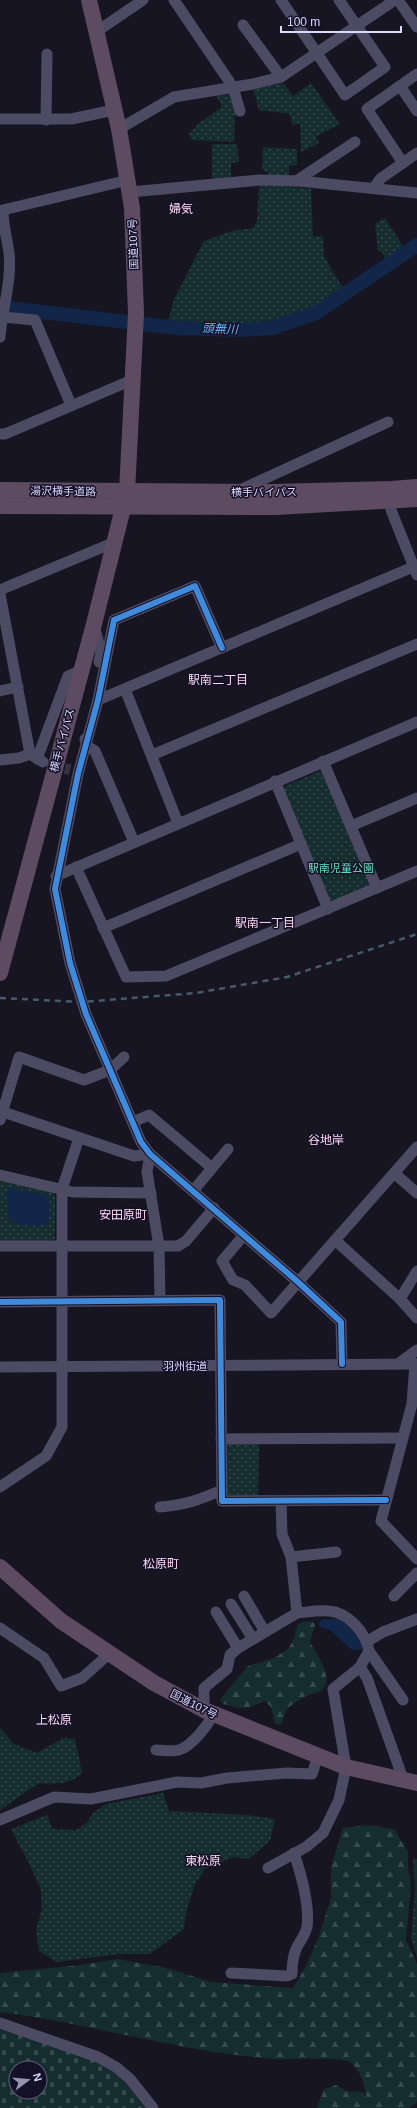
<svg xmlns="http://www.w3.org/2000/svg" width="417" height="2108" font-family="Arial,'Noto Sans JP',sans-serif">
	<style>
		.grass { fill: url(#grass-dots) }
		.forest { fill: url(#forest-firs) }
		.cemetery { fill: url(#cemetery-stones); fill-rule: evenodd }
		.water { fill: #112648 }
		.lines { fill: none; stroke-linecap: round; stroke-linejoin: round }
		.river { stroke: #112648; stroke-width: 14 }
		.minor-tunnel { stroke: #353243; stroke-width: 11; stroke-dasharray: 11 5.5; stroke-linecap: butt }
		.minor { stroke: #4c4b63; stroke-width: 11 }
		.highway { stroke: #5d4b62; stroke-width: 16 }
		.rail { stroke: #455a6a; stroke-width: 2.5; stroke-dasharray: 6 5; stroke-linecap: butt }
		.cycleway-casing { stroke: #141027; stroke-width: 8 }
		.cycleway { stroke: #408adc; stroke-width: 6 }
		.labels { text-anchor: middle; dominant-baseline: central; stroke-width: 3; stroke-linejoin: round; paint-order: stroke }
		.street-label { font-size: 11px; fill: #dcd8fe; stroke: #141027 }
		.park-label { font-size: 11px; fill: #65ddbd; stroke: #141027 }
		.neighbourhood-label { font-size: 12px; fill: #fedaf1; stroke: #141027 }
		.water-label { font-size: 12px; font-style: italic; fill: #69bafb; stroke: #141027 }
	</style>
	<defs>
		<pattern id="grass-dots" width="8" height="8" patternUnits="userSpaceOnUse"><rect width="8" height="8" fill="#152d2e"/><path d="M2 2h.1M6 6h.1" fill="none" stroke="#364b4d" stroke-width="1.8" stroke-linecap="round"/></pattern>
		<pattern id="forest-firs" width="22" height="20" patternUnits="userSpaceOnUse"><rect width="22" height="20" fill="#152d2e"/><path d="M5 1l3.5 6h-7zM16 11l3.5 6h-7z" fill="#364b4d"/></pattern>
		<pattern id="cemetery-stones" width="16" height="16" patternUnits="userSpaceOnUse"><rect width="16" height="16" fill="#152d2e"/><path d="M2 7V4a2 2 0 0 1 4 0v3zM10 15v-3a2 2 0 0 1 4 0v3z" fill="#364b4d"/></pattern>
	</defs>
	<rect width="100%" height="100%" fill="#181522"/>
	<g class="grass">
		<polygon points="283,83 293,96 311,83 340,124 315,137 319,143 301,152 300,124 292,125 290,114 259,110 253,88"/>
		<polygon points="231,94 235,106 234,142 192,140 189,134 198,124 222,107 216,95"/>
		<polygon points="212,144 237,144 239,162 231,163 231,179 212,182"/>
		<polygon points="263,147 297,149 297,165 289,166 289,175 269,177 269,173 262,169"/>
		<path d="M259,186H286L311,189L313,237L323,236L324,256L344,290C336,296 328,303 319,307C270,330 226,327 175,324L168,322L174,299L204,241L232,231L253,228L257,221Z"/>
		<polygon points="385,218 404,248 384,263 384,255 378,250 375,224"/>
		<polygon points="320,771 326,773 371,880 369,886 334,901 328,899 283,791 285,786"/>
		<polygon points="0,1181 51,1190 55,1196 55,1238 52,1242 0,1242"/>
		<polygon points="231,1442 259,1443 258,1498 231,1498 227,1493 227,1446"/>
		<path d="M0,1728L14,1744L37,1753L63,1738L75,1739L82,1773C70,1785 54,1784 39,1783L0,1810Z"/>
		<polygon points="163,1793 169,1811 248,1815 275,1819 270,1841 248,1859 233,1857 205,1869 195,1884 186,1913 184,1929 150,1954 120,1954 56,1962 39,1951 36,1930 42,1909 41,1890 30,1865 11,1829 47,1815 52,1829 76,1830 87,1823 93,1813 106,1804"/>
		<polygon points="413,1858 417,1859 417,1957 411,1939 415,1887"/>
	</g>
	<g class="forest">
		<path d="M312,1621L315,1625L310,1642C316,1653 336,1680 321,1691C317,1693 311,1694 306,1696C300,1700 293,1703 288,1708C283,1714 285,1720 280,1725L275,1724L271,1707L265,1701L250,1707L239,1708L223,1704L220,1699L248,1666L274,1658L288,1649L294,1639L298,1624L302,1622Z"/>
		<path d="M370,1825L395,1830L408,1852V1869L411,1885L406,1940L417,1964V2102L409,2108H317L324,2089L336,2085L346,2091L363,2092L367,2099C364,2085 361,2067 347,2061C339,2057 287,2060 274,2059C182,2052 92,2024 0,2012V1973L81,1965L117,1959L167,1968L211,1982L293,1988L306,1966L319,1936L331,1898V1867L343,1828Z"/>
	</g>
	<path class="cemetery" d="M0,2027L101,2063C120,2075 132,2090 146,2108H0ZM16,2068H40V2092H16Z"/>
	<g class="water">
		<polygon points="10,1188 46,1195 50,1201 49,1220 47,1225 23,1226 9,1221 6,1194"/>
		<polygon points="324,1619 340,1619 362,1638 364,1649 352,1650 330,1630 320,1627 318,1623"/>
	</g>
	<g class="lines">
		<polyline class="river" points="0,307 177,328 241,330 272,328 316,313 417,245"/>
		<polyline class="minor-tunnel" points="49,764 70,770"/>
		<g class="minor">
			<polyline points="174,0 233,87 240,111"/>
			<polyline points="281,0 345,95 385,67 339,0"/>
			<polyline points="398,0 417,27"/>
			<polyline points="243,25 281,77"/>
			<polyline points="96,32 143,0"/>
			<polyline points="400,86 417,111"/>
			<polyline points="0,119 71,119 114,110"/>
			<polyline points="46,120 47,54"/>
			<polyline points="119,129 174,97 253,84 281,77 395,0"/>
			<polyline points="403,163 367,109 417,74"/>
			<polyline points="296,181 355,142"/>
			<polyline points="374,188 380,179 417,153"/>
			<polyline points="130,192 260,180 299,181 417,193"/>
			<polyline points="2,317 35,320 71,405"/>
			<path d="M0,337C2,310 12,281 9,253C7,239 3,225 3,210L128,180"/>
			<polyline points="0,434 5,434 132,380"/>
			<polyline points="240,490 388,422"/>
			<polyline points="390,502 391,510 417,575"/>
			<polyline points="0,590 115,542"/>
			<polyline points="0,594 30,754 43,762"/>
			<polyline points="94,625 101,652 99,662"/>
			<polyline points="222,648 195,586 114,620 98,700 78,774 55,889 70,963 86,1014 141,1142 150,1154 298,1282 341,1322 342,1364"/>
			<polyline points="125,689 178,823"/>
			<polyline points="0,691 18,687"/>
			<polyline points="98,700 413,567"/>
			<polyline points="85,739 87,746 95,751 134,842"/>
			<polyline points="152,755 417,644"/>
			<polyline points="37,759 68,676 82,670"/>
			<polyline points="0,760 19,758 30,754"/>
			<polyline points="323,761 377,888"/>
			<polyline points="275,781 328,909"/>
			<polyline points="351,826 417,798"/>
			<polyline points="76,867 126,977 166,976 417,871"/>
			<polyline points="56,876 417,722"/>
			<polyline points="103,928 301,844"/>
			<polyline points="0,1111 134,1156 150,1154"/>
			<polyline points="0,1120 19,1057 84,1080 110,1070 124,1057"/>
			<polyline points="133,1122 149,1115 212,1168"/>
			<polyline points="150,1154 147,1172 159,1246 160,1300"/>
			<polyline points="394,1173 417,1193"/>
			<polyline points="0,1175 73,1192 151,1193"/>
			<polyline points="193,1191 228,1149"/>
			<polyline points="244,1235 222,1261 233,1280 245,1285 271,1313 417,1147"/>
			<polyline points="335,1240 400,1299 417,1318"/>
			<polyline points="0,1246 178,1246 186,1241 214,1208"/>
			<polyline points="400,1299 417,1271"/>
			<polyline points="0,1302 220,1300 222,1501 386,1500"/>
			<polyline points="398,1364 417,1350"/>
			<polyline points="415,1364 412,1404 381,1521 417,1559"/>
			<polyline points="0,1367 417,1364"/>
			<polyline points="221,1439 402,1438"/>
			<polyline points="0,1487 46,1456 62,1427 62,1189 79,1138"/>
			<path d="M160,1507C185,1505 199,1500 222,1490"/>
			<polyline points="291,1557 336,1552"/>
			<polyline points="244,1596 265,1632"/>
			<polyline points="394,1596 417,1573"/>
			<polyline points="231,1604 253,1639"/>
			<polyline points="216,1612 238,1648"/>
			<polyline points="0,1628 44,1658 61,1686 82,1678 109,1654"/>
			<polyline points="368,1641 383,1632 417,1619"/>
			<polyline points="369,1651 403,1700"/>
			<polyline points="360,1667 367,1678 401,1773 400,1780"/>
			<polyline points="204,1710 204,1688 227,1669 230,1655 238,1648 297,1613"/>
			<path d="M156,1750C163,1750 172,1752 179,1750C192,1746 207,1726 214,1714"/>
			<polyline points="0,1820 54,1797 91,1799 177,1782 201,1783 227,1778 287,1773 312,1774 318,1756"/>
			<path d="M268,1868L306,1847L323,1833L339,1800L346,1767L333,1689L360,1667L369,1651C366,1633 348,1612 329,1611C319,1610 308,1612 297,1613L291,1557L282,1534L281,1501"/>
			<path d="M231,1973L287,1976L292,1974C292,1965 293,1955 297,1947C301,1940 305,1935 307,1927C310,1905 301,1874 294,1853"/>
			<polyline points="0,2023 98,2057 116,2067 130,2079 153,2108"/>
		</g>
		<g class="highway">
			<polyline points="0,490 273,492 391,489 417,487"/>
			<polyline points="0,506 276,507 417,499"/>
			<polyline points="0,973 94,624 127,492 136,313 132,208 119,129 89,0"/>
			<polyline points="0,1567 61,1621 154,1683 204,1710 346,1767 417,1783"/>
		</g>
		<polyline class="rail" points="0,998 82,1002 196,993 287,977 417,934"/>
		<defs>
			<g id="cycleway">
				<polyline points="222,648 195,586 114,620 98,700 78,774 55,889 70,963 86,1014 141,1142 150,1154 298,1282 341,1322 342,1364"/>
				<polyline points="0,1302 220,1300 222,1501 386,1500"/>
			</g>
		</defs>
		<use href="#cycleway" class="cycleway-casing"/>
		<use href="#cycleway" class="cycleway"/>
	</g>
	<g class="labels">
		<g class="street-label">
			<text transform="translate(133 244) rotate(-92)">国道107号</text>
			<text transform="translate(63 491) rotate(1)">湯沢横手道路</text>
			<text x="264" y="492">横手バイパス</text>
			<text transform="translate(62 740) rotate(-75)">横手バイパス</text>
			<text x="185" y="1366">羽州街道</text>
			<text transform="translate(194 1704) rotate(27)">国道107号</text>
		</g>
		<g class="park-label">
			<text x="341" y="868">駅南児童公園</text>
		</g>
		<g class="neighbourhood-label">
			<text x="181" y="209">婦気</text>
			<text x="218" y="680">駅南二丁目</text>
			<text x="265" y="923">駅南一丁目</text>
			<text x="326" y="1140">谷地岸</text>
			<text x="123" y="1215">安田原町</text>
			<text x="161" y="1564">松原町</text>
			<text x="54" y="1720">上松原</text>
			<text x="203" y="1861">東松原</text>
		</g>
		<g class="water-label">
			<text transform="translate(220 329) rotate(2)">頭無川</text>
		</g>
	</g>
	<g transform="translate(28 2080) rotate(74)"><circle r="19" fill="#141027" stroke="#64607d"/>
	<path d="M0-3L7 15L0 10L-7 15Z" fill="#9794b1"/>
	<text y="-6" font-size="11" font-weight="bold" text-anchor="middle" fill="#dcd8fe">N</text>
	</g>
	<path d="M281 26v6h120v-6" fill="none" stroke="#dcd8fe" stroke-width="2"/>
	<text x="287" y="26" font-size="12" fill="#dcd8fe" stroke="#141027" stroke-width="3" paint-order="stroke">100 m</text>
</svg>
